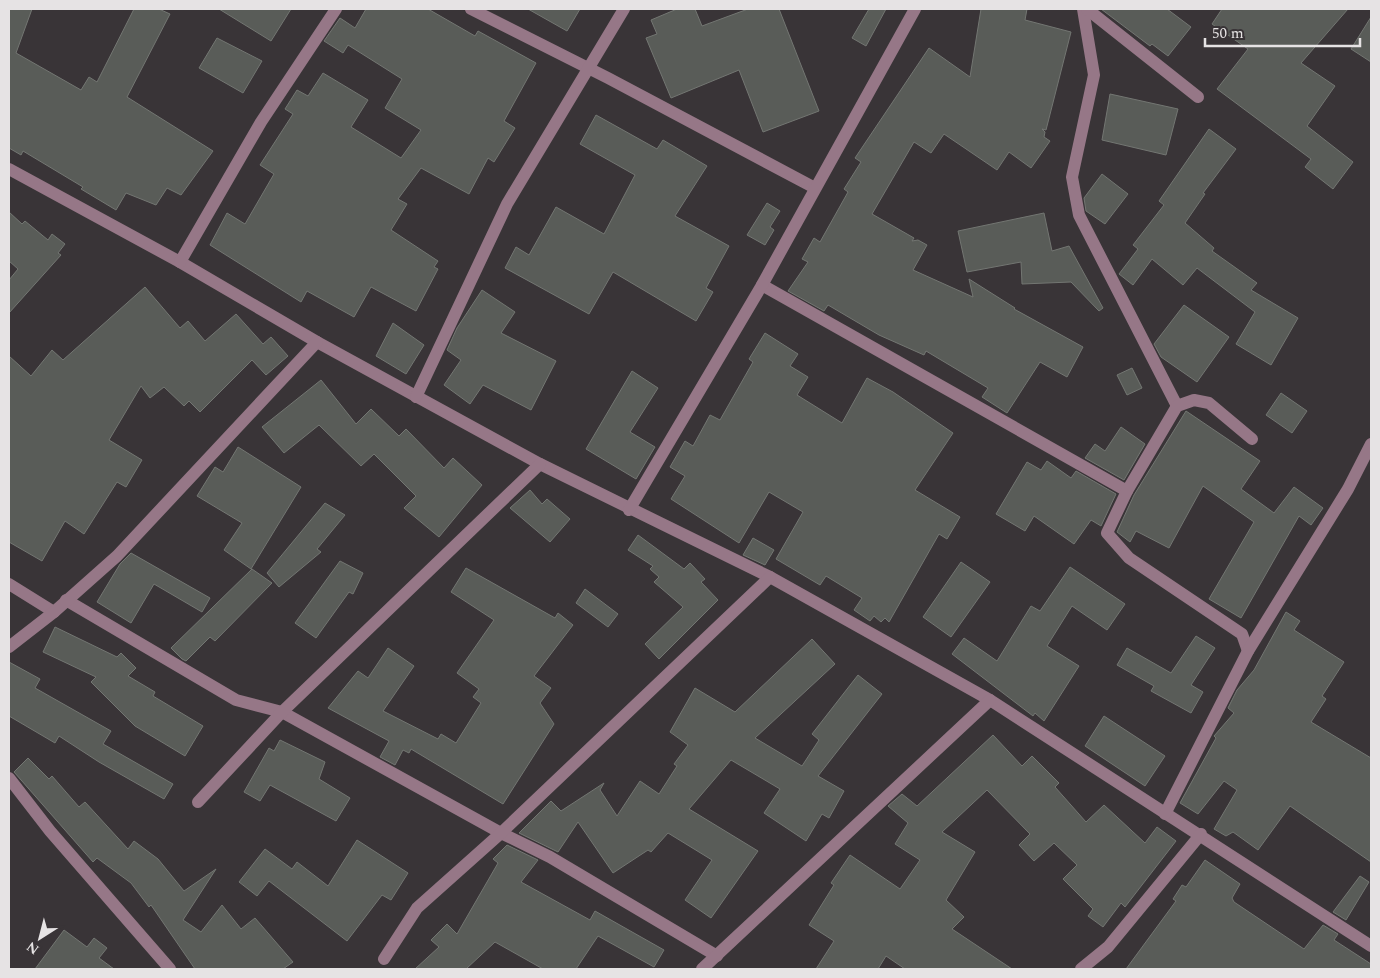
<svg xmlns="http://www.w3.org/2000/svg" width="1380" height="978" font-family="Spectral,serif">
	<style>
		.building { fill: #595c58; stroke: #737672 }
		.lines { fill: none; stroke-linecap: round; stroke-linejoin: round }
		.minor { stroke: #967787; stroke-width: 12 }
	</style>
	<rect width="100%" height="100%" fill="#393437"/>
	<g class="building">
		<polygon points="9,9 32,9 16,53 81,90 89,77 97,82 134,9 159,9 170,14 127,97 213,151 181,195 167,188 156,205 126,193 116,210 81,189 83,187 23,151 21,155 9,148"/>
		<polygon points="219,9 291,9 271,41"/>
		<polygon points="366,9 428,9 475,36 478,31 536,63 504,121 515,128 494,162 488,158 469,194 421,168 398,199 407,204 391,230 438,261 434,267 438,269 416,311 371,287 354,317 307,291 301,302 210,245 227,213 245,224 274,174 260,165 293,114 285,109 297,90 308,96 323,73 368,100 351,127 401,158 421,130 385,108 402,79 348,45 343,53 324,41 340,18 355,28"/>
		<polygon points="528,9 580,9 567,31"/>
		<polygon points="677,9 695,9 702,26 748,9 779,9 819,111 763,132 739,70 671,98 646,38 657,34 651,20"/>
		<polygon points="869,9 886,9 866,46 852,38"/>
		<polygon points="981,9 1027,9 1025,20 1071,32 1046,130 1042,129 1045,132 1044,137 1050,141 1031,168 1009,152 997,170 944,134 931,153 914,142 872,214 914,238 912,241 918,240 927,245 913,270 973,297 969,279 1015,308 1014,309 1083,347 1067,377 1040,362 1007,413 982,397 988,388 926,351 924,355 879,335 828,305 824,311 788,291 808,262 802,259 814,238 820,242 848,192 844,189 861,162 855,158 929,48 970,77"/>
		<polygon points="1101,9 1167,9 1191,27 1168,56 1152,44 1150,46"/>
		<polygon points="1222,9 1348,9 1301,63 1335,86 1307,126 1353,162 1333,189 1305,167 1311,159 1217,89 1248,49 1212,24"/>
		<polygon points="1371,17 1371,62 1351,49"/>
		<polygon points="217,38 262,61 243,93 199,68"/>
		<polygon points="1110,94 1178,109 1166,155 1102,140"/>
		<polygon points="596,115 657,149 663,140 707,166 675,216 729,246 706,288 713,292 696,321 613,272 589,314 505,268 516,247 529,255 556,207 604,234 635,175 580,144"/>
		<polygon points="1209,129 1236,149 1203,193 1205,194 1185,223 1214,248 1212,251 1257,283 1251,290 1298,318 1271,365 1236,344 1255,312 1197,268 1183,285 1152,259 1133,285 1119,274 1138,249 1133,245 1164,205 1159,201"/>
		<polygon points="1102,174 1128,194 1105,224 1086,211 1084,198"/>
		<polygon points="767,203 780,211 770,227 774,230 765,245 747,235"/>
		<polygon points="9,212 22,224 25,221 48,240 52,234 65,244 58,253 61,255 9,313 9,280 18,269 9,261"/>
		<polygon points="1044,213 1052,251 1069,246 1103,308 1099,311 1071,282 1022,284 1021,262 967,272 958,231"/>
		<polygon points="145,287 180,328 188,321 205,341 236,314 263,344 271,337 288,356 266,375 252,360 200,412 189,401 184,406 164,387 150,398 141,386 109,440 142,460 126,487 117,482 84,534 65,521 42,561 9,542 9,356 31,376 52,350 63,360"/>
		<polygon points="482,290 515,312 501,333 556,361 531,410 483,385 470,404 444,385 461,360 447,350 457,328"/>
		<polygon points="1184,305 1229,337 1197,382 1161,357 1154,344"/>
		<polygon points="393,323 424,345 406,374 376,356"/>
		<polygon points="765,333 798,354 790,366 808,377 797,395 842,423 867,378 893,392 953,433 915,490 960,517 947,539 939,534 889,622 885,618 881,622 874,616 870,621 854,610 862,598 826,576 820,585 776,559 803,512 769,492 739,543 671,499 685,476 670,467 685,441 693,446 710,415 720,420 753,362 749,359"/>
		<polygon points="1132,368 1142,388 1127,395 1117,375"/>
		<polygon points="632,371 658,388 630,432 655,447 636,479 586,449"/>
		<polygon points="321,380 356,424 371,409 399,436 406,429 444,468 453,458 482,485 439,537 404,508 416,496 374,454 361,466 319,425 284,453 262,427"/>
		<polygon points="1281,393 1307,411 1292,433 1266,415"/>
		<polygon points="1186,411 1260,461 1241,489 1274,513 1294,487 1323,508 1311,525 1299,516 1241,618 1209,599 1254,522 1203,486 1169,548 1136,531 1130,542 1117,532 1134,495"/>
		<polygon points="1121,427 1145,444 1124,480 1085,458 1095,444 1105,451"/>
		<polygon points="238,447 301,487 251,569 224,550 242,523 197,496 215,467 223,472"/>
		<polygon points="1047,461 1071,478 1076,471 1116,494 1101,526 1091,520 1074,544 1034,516 1025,531 996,514 1027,462 1041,470"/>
		<polygon points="530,490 542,504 547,499 570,519 550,542 510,508"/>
		<polygon points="325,503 345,515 317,549 321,552 279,587 267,573"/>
		<polygon points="638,535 684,569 690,563 705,579 701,582 718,600 659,659 645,644 683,607 654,582 659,577 650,569 653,566 628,550"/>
		<polygon points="753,538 774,550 765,565 743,555"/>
		<polygon points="131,553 210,598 202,612 154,584 131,623 97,602 120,564"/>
		<polygon points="340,561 363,573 353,594 349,592 316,638 295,623"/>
		<polygon points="961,562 990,582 951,637 923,617"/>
		<polygon points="1070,567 1125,604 1107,630 1072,606 1047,646 1079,666 1044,721 1035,713 1033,716 952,654 964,638 997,661 1031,606 1040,611"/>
		<polygon points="466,568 555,618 558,613 573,625 534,676 551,688 540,703 554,724 503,804 411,749 409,753 403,750 395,765 380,757 389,741 328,708 358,671 368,678 388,648 414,666 383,711 438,739 441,734 456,743 481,703 473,697 479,689 457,673 494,620 451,592"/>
		<polygon points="252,569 272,583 215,641 210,637 186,661 182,659 171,648"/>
		<polygon points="585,589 618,614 608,627 576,603"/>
		<polygon points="1286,612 1300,621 1294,630 1344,662 1322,696 1326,699 1311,722 1371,758 1371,862 1290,806 1258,850 1233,832 1226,836 1214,829 1237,790 1224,781 1198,814 1180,803 1216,738 1214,736 1234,713 1228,708 1237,690 1254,670"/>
		<polygon points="55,627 117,657 121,653 136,668 128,676 155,692 153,696 203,726 185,756 135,726 91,682 96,677 43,652"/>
		<polygon points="1196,636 1215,648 1191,685 1203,692 1191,713 1151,691 1154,686 1117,665 1127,648 1171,673"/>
		<polygon points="812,639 835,664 755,738 802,766 819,740 812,734 858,675 882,694 818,776 844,791 829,818 822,814 806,841 764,813 780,789 731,760 689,809 758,851 711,918 685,900 712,860 668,833 651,852 648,850 613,873 578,822 558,852 519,833 551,801 561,811 604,783 600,790 617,816 640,781 659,794 677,766 674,764 688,745 670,732 695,688 735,712"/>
		<polygon points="9,662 40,679 35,688 111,731 103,744 173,784 164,799 99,762 59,736 55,743 9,716"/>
		<polygon points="1104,716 1165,756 1145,786 1085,746"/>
		<polygon points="993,735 1022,766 1032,756 1059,783 1055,787 1086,822 1104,805 1145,843 1157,827 1176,841 1125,907 1121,903 1103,927 1088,916 1093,909 1063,879 1077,865 1054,843 1034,861 1019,845 1030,834 987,790 942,832 975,852 946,900 964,917 952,929 1012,969 905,969 886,956 878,969 816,969 834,941 809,925 834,885 831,883 850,855 900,889 920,860 895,844 908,823 888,806 902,794 917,806"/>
		<polygon points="280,740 325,762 319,779 350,798 336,821 270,785 260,801 244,792 269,748 274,751"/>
		<polygon points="28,758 49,779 52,776 79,807 85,802 128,849 134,841 158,859 184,891 216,869 183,920 201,932 222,905 241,929 255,918 293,962 283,969 195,969 151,905 149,907 131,883 97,858 93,862 14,772"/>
		<polygon points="357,840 408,873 391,900 382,895 347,941 269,881 257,896 239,882 265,849 292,869 297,862 328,886"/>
		<polygon points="507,845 538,860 521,882 590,920 595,911 664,950 654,967 598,936 576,969 543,969 495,942 466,969 415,969 439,947 431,940 447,924 457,934 498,863 493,859"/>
		<polygon points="1205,860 1240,884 1232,898 1234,902 1304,949 1323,925 1338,934 1334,940 1371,964 1371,969 1126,969 1176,901 1173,899 1182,885 1186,887"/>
		<polygon points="1360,876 1369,882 1346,920 1333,912"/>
		<polygon points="64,930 87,947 94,938 107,948 99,958 114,969 35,969"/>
	</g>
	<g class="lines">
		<g class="minor">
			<polyline points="471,9 608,78 815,188"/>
			<polyline points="1083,9 1094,75 1072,177 1079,215 1177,406"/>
			<polyline points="1087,9 1198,97"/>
			<polyline points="9,169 180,262 317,342 540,464 770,577 990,700 1371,946"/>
			<polyline points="180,262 261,122 336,9"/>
			<polyline points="762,285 1127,491"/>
			<polyline points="416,397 507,204 624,9"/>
			<polyline points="629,510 762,285 915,9"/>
			<polyline points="9,584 54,612"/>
			<polyline points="66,600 236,700 282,712 501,833 550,857 717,956"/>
			<polyline points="9,647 54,612 117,556 317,342"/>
			<polyline points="1248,651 1242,634 1129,558 1107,533 1127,491 1177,406 1194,400 1209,403 1252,439"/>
			<polyline points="9,778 50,831 170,969"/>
			<polyline points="198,802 282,712 540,464"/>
			<polyline points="1165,814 1248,651 1348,489 1371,444"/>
			<polyline points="384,959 417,908 501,833 770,577"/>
			<polyline points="702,969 990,700"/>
			<polyline points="1081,969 1108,947 1201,834"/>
		</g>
	</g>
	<rect width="1380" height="978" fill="none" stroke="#e6e3e4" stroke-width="20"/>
	<g transform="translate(40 938) rotate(216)" stroke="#393437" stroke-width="4" paint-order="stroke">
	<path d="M0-4L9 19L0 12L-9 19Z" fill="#e6e3e4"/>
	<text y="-8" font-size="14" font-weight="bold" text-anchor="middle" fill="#e6e3e4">N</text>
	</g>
	<path d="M1205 38v8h155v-8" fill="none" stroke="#e6e3e4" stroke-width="2.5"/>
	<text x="1212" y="38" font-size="15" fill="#e6e3e4" stroke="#393437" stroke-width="4" paint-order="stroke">50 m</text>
</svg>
